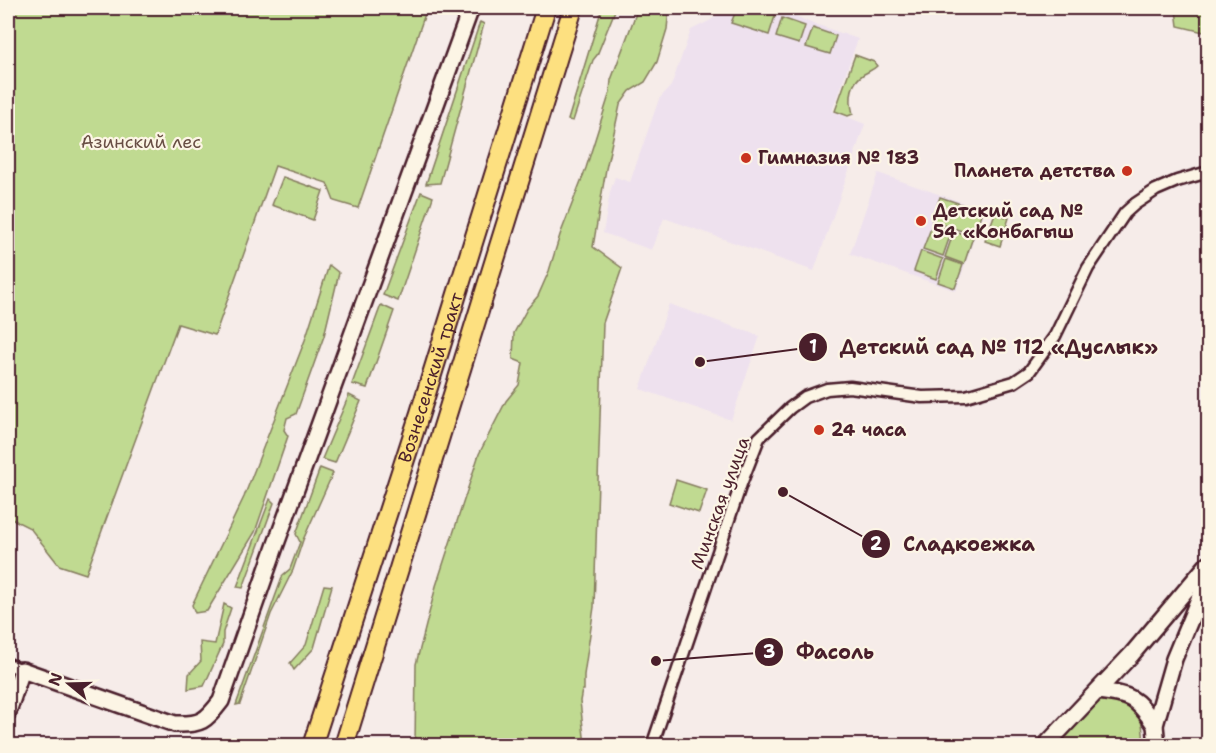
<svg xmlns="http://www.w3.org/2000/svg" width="1216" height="753" font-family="'Shantell Sans',sans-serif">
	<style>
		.built { fill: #eee1ee }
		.green { fill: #c0da91; stroke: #857c5e; stroke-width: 1.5 }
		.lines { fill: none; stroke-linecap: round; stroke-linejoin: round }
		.street-casing { stroke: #4a1f2b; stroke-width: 15 }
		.secondary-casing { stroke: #4a1f2b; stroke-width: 20 }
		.primary-casing { stroke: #4a1f2b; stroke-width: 22 }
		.street { stroke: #fcf5e5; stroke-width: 10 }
		.secondary { stroke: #fcf5e5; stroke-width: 15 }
		.primary { stroke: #fde080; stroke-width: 18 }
		.poi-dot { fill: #c8321e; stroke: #fcf5e5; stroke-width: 2 }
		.labels { text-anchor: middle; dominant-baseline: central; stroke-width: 4.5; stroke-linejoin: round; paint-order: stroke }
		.park-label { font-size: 18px; fill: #684e44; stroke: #fcf5e5 }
		.poi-label { font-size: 18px; font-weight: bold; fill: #4a1f2b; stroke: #fcf5e5; text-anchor: start }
		.street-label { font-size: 18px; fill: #4a1f2b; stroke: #fcf5e5 }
		.leader { fill: none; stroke: #4a1f2b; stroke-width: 2 }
		.callout-dot { fill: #4a1f2b; stroke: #fcf5e5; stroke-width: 2 }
		.mark-label { font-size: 18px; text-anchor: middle; font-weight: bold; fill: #fff }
		.callout-label { font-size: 20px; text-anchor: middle; font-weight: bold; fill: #4a1f2b; stroke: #fcf5e5; stroke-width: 4.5; stroke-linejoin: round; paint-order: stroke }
	</style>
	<rect width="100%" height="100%" fill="#f6ece9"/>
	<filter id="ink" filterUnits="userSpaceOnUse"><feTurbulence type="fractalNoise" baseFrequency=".0167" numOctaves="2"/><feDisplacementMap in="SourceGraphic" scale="12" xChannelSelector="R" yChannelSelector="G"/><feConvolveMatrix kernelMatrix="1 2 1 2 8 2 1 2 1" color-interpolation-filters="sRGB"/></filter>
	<g filter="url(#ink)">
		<g class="built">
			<polygon points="726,8 778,8 795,17 858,39 832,111 865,124 814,271 664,218 652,250 603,233 610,192 615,177 630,182 659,99 671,86 691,30 711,20"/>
			<polygon points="878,173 984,210 956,291 850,254"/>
			<polygon points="669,304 760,336 731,420 640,389"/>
		</g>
		<g class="green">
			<polygon points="8,8 427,8 358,208 334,201 327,183 275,166 215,335 178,324 86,574 59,565 30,528 8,517"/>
			<polygon points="602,8 616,8 597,55 593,60 573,121 568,120"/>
			<polygon points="638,8 669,8 667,29 657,62 645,82 630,91 620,105 606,169 593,247 622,268 603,323 594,607 584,675 584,690 582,690 580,701 585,745 415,745 416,664 436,586 479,454 506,401 519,385 523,363 513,359 514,333 527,309 538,296 549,271 560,235 586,168 610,92 611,80"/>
			<polygon points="737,8 759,8 776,13 769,35 731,23"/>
			<polygon points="1180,8 1198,8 1208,13 1208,33 1178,26 1176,10"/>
			<polygon points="782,18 805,26 799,44 776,37"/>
			<polygon points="480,22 484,24 440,183 426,184"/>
			<polygon points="813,28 836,36 830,54 806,47"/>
			<path d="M855,55L874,62L877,66C873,70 869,71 864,74C850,83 849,99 853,114L848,116L835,111Z"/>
			<polygon points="283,177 323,191 313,220 272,205"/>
			<polygon points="421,192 433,197 398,301 383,295"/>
			<polygon points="940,197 982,211 974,235 932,221"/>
			<polygon points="995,213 1009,218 1000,246 985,241"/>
			<polygon points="933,223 952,230 943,256 923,249"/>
			<polygon points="954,231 973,237 964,264 945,257"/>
			<polygon points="921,251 943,259 936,279 914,271"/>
			<polygon points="946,259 963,265 955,288 938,282"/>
			<polygon points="329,265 339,273 324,336 296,414 287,418 284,430 288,436 255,532 207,611 195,613 192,605 244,497 305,340"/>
			<polygon points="381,305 394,311 367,388 352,384"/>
			<polygon points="349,395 361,401 335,463 322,459"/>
			<polygon points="320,468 333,473 303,540 293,570 271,614 240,704 236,705 283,575 290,569 300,542 296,534"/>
			<polygon points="676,480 707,490 699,513 669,503"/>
			<polygon points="270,499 274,503 243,588 237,587"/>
			<polygon points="324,585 332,586 314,648 294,670 290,663 306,645"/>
			<polygon points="224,604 231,608 223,632 223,644 204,686 188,689 189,674 201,661 200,642 215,644"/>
			<path d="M1104,697C1136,696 1145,718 1143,745L1055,746L1096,701Z"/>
		</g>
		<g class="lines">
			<defs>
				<g id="street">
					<polyline points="8,664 22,670"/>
					<polyline points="652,746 741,484 759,438 790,408 805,397 827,389 850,387 922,397 966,396 1014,382 1029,372 1055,336 1088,268 1125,213 1135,204 1156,190 1177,181 1208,172"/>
				</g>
				<g id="secondary">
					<path d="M1098,691C1131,695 1136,697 1155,725"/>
					<path d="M8,712L22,670L175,724C201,725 206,721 221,701L276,544L471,8"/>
					<polyline points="1045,746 1132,654 1208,564"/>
					<polyline points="1157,746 1155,725 1174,659 1208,577"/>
				</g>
				<g id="primary">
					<path id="s1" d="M312,746L420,413L546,8"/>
					<polyline points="344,746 573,8"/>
				</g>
			</defs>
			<use href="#street" class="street-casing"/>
			<use href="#secondary" class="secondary-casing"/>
			<use href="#primary" class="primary-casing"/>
			<use href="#street" class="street"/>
			<use href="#secondary" class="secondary"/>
			<use href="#primary" class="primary"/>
		</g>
	</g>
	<g class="poi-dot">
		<circle cx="746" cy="158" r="6"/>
		<circle cx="1127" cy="171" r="6"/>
		<circle cx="921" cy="221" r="6"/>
		<circle cx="819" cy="430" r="6"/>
	</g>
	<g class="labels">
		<g class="park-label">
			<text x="141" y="142">Азинский лес</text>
		</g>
		<g class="poi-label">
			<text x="758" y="158">Гимназия № 183</text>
			<text x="1115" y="171" text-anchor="end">Планета детства</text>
			<text x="933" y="211">Детский сад №<tspan x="933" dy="21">54 «Конбагыш</tspan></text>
			<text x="831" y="430">24 часа</text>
		</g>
		<g class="street-label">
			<text stroke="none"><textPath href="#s1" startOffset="387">Вознесенский тракт</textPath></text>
			<text transform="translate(720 503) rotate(-70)">Минская улица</text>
		</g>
	</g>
	<path class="leader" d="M700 362L813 347M783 492L876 544M656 661L769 652"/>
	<g class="callout-dot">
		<circle cx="700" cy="362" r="6"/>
		<circle cx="783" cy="492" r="6"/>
		<circle cx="656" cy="661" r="6"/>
		<circle cx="813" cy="347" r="15"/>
		<circle cx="876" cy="544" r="15"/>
		<circle cx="769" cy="652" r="15"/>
	</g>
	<g class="mark-label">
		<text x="813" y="353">1</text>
		<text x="876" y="550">2</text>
		<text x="769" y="658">3</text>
	</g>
	<g class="callout-label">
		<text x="999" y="354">Детский сад № 112 «Дуслык»</text>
		<text x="969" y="551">Сладкоежка</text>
		<text x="835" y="659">Фасоль</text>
	</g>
	<rect width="1216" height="753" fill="none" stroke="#fcf5e5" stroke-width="30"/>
	<rect x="15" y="15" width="1186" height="723" fill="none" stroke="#4a1f2b" stroke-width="2" filter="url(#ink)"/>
	<g transform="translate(69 684) rotate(289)" stroke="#fcf5e5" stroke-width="4.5" paint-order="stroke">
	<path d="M0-4.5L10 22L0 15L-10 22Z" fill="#4a1f2b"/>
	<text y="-9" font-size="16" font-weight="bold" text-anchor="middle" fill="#4a1f2b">N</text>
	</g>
</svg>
